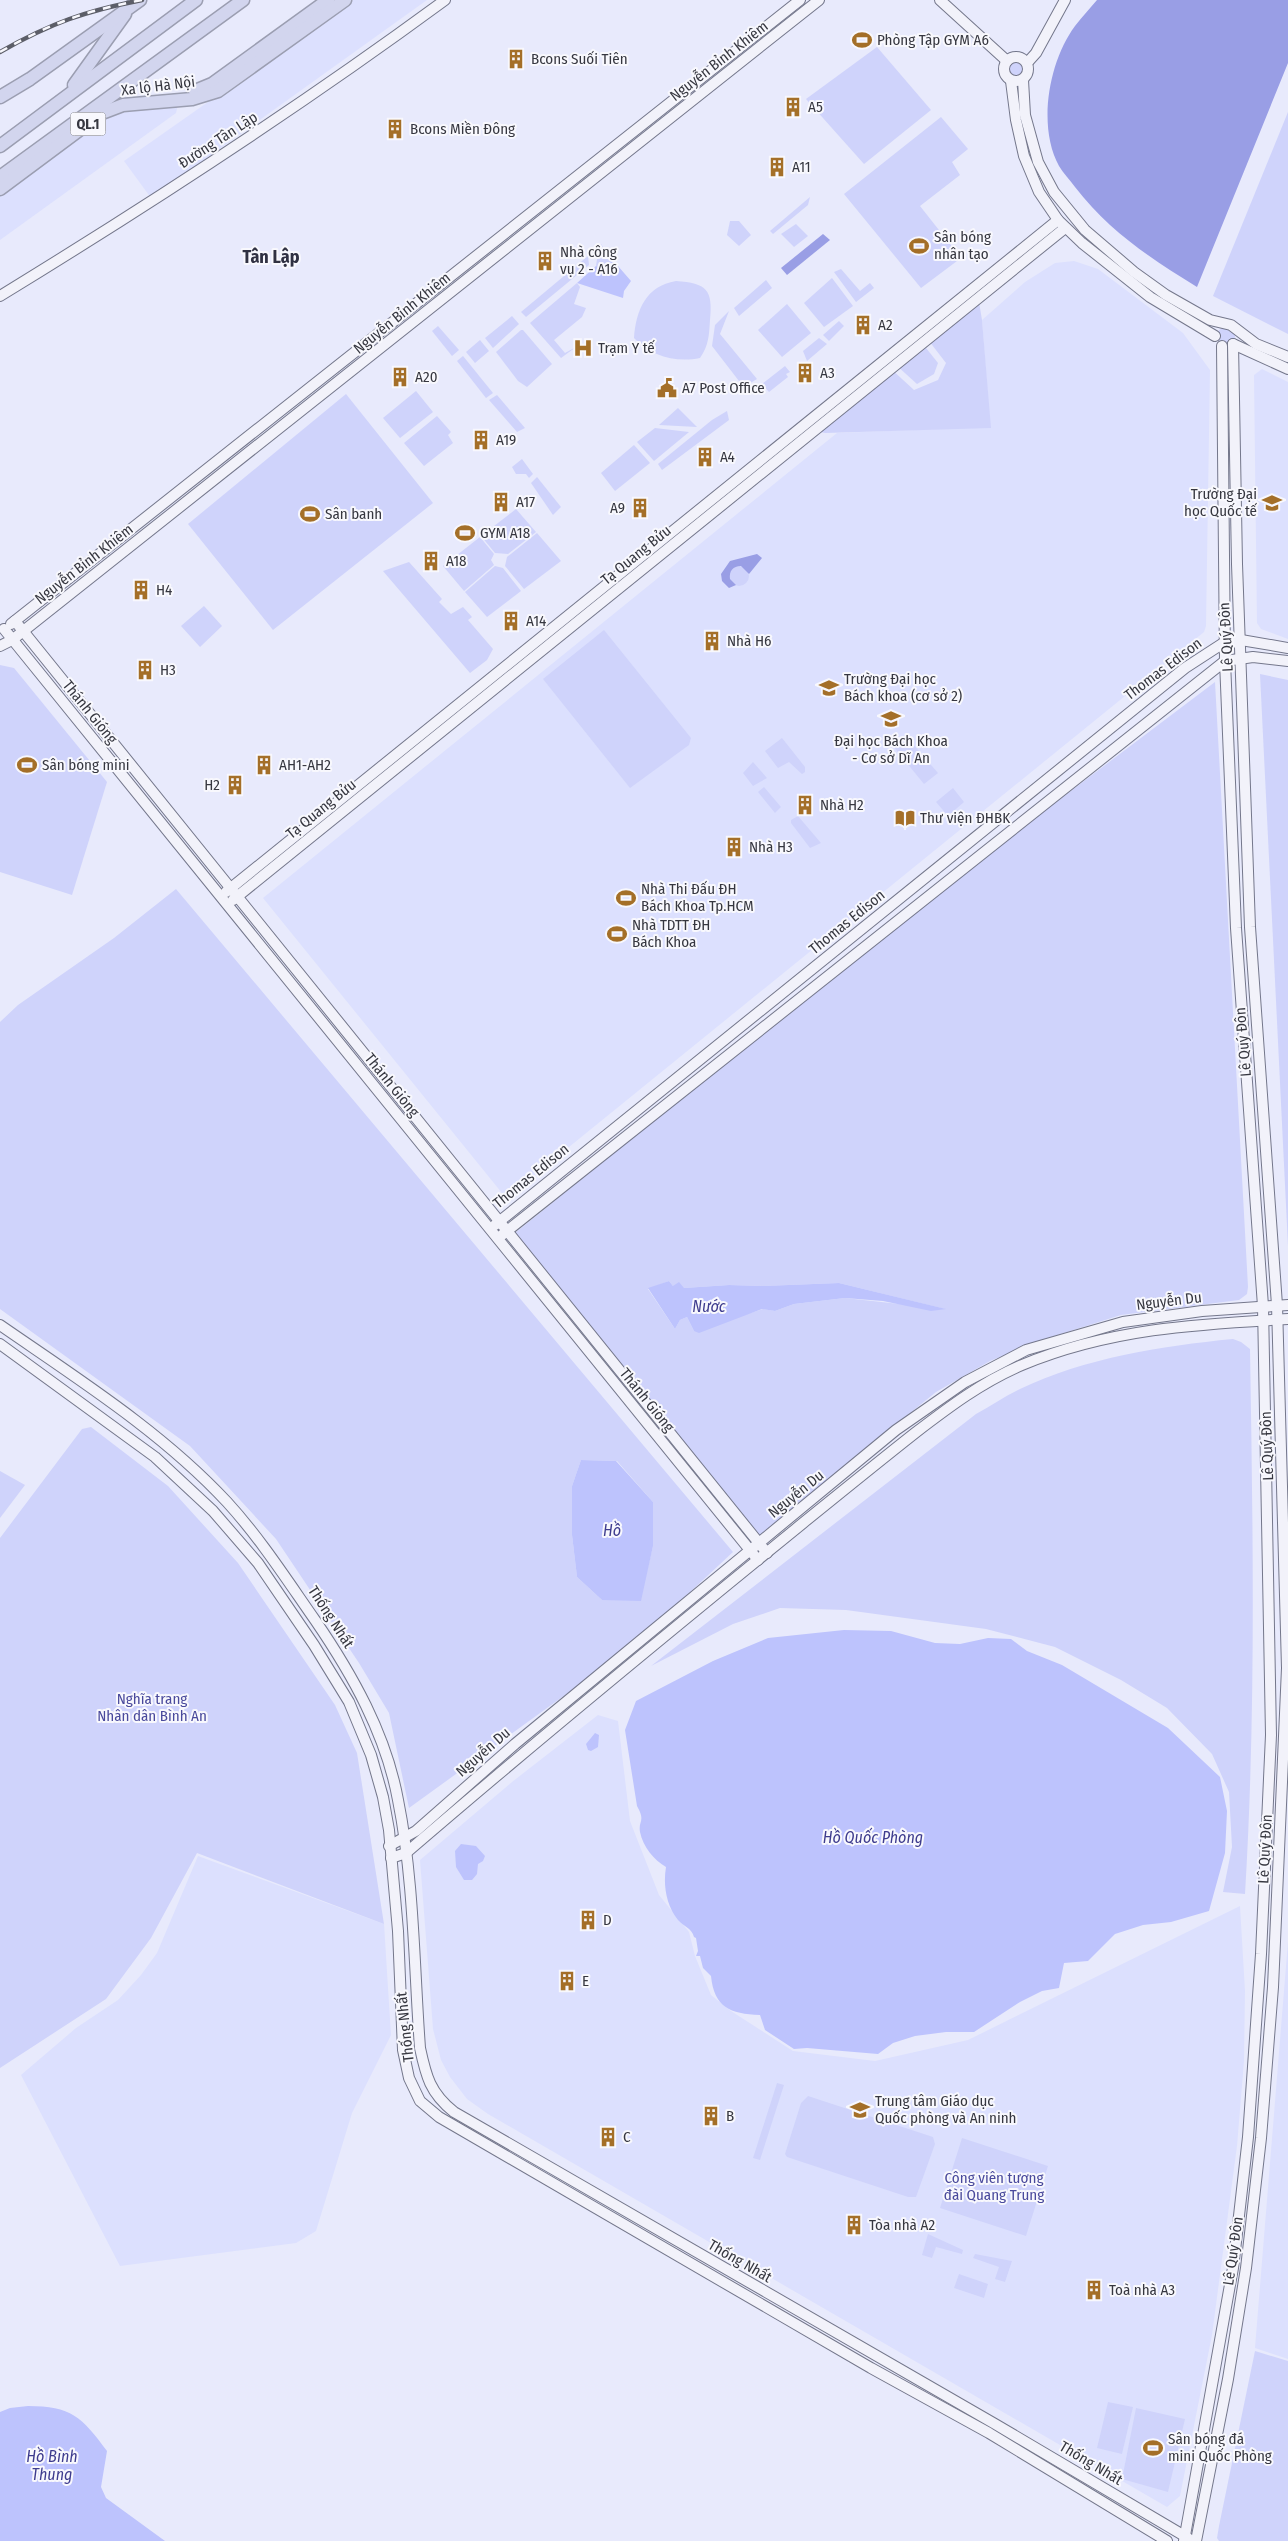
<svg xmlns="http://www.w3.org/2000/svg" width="1288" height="2541" font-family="'Fira Sans Condensed',sans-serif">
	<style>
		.built { fill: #dce0fe }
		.green { fill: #cfd3fb; fill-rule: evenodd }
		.forest { fill: #999ee5 }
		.water { fill: #bdc3fd }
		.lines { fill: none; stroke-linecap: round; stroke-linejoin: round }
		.secondary-casing { stroke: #74778b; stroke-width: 12 }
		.highway-casing { stroke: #9b9eb1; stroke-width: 15 }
		.secondary { stroke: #f2f2fa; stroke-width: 10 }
		.highway { stroke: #d2d5ee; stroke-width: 12 }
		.rail-casing { stroke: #5c5e68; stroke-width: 4.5 }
		.rail { stroke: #f8f8fd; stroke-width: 2.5; stroke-dasharray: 8; stroke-linecap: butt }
		.labels { text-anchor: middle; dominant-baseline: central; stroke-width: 4; stroke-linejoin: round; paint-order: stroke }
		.shield { fill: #f8f8fd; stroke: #707179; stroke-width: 1 }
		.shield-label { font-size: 14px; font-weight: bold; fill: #363740 }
		.poi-label { font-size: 15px; fill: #363740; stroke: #f8f8fd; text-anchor: start }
		.street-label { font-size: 15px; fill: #363740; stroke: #f8f8fd }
		.park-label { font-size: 15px; fill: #49499c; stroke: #f8f8fd }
		.water-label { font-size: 16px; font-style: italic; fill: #3e3c8e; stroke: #f8f8fd }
		.quarter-label { font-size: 18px; font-weight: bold; fill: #303142; stroke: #f8f8fd }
	</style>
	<rect width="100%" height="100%" fill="#e8eafc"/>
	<g class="built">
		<polygon points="353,0 427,0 151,198 124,161"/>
		<polygon points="178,104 176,113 0,240 0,195 106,119 130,108"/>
		<polygon points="1074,261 1098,269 1183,333 1210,370 1206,626 1204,632 506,1198 263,898 837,433 990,427 982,320 1025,282 1055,263"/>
		<polygon points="1262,369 1288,382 1288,639 1261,629 1257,623 1254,375"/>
		<polygon points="598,1715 618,1721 630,1821 659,1895 689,1932 695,1956 711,1995 731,2011 793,2051 875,2061 968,2040 1240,1906 1245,1991 1244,2061 1237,2146 1212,2335 1180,2496 1167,2507 488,2114 467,2099 450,2077 441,2060 433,2029 420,1860 512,1782"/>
		<polygon points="198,1856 384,1924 391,2035 352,2113 316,2231 296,2243 120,2266 21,2075 76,2028 118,2000 141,1975 157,1953"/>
		<polygon points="1288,1942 1288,2359 1255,2348"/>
	</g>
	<g class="green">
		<polygon points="877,47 931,110 864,164 806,99"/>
		<circle cx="1016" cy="69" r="9"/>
		<polygon points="1288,112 1288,334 1213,296"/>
		<polygon points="941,117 968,149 952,162 960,175 920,206 961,258 921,288 844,194"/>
		<polygon points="810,197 808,205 773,234 770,231"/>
		<polygon points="730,221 739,221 751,235 739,246 727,235"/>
		<polygon points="796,224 808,236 794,247 781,234"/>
		<polygon points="601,244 611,258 606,270 596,266 597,259 592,252 595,246"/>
		<polygon points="588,256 589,265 526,317 521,312"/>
		<polygon points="841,269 860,291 870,283 874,288 856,302 834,272"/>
		<polygon points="832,278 853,306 824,327 804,303"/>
		<polygon points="766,280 772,288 739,316 734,308"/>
		<path d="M676,281C707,283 713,290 710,320C709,335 709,345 700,358C676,363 650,356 634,338C636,310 646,286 676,281Z"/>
		<polygon points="577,283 580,287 574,304 586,308 582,317 554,340 565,353 576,347 561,358 530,323"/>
		<polygon points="978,296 982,320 991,428 825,433 811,430 890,368 914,390 938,380 946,363 926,337"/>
		<polygon points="787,304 811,333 782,357 758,330"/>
		<polygon points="729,311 720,334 757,379 747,385 739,381 712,346 715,325"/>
		<polygon points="512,316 519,324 493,348 485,338"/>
		<polygon points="839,321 844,326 829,341 823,335"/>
		<polygon points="438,326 459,350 452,356 432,331"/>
		<circle cx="1226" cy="336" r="9"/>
		<polygon points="521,330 523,330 552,364 527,387 518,381 496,352"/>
		<polygon points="819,338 827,344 807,361 803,351"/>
		<polygon points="480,340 489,351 475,363 466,352"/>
		<polygon points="922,343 938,363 934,374 917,384 895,364"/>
		<polygon points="463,356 493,393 486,398 457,361"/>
		<polygon points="785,366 790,372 786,374 788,377 769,392 762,384"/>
		<polygon points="416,391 433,412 400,438 383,418"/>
		<polygon points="346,394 433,503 273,630 188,524"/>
		<polygon points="497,395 525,428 517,432 489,400"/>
		<polygon points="678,408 697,427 659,425"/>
		<polygon points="727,411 729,420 662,470 658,464 712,420"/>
		<polygon points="437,416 451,432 448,435 453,443 424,466 404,443"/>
		<polygon points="655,428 689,432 654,461 637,442"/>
		<polygon points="634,445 650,463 615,491 601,473"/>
		<polygon points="522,459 533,474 529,478 526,474 516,474 512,467"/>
		<polygon points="537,477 561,507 553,515 531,483"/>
		<polygon points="516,509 536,532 508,554 495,553 481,536"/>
		<polygon points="537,533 561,561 524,589 505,566 507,557"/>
		<polygon points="480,537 494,554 491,560 494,565 464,591 443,566"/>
		<polygon points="409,562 442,599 439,602 451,614 463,607 472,617 468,620 493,649 487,660 470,673 383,571"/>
		<polygon points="495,566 503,568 521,591 487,617 465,592"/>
		<circle cx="739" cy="576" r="10"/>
		<polygon points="204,606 222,626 200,647 181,626"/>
		<polygon points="604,630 691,738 689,745 630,788 543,679"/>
		<polygon points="0,665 14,668 107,782 72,895 0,872"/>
		<polygon points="1260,674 1288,680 1288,1246"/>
		<path d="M1215,682L1248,1287L1247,1294L1239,1300L1121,1315L1045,1339L990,1361L936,1392L757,1538L515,1233L953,880ZM669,1281L673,1286L684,1288L729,1285L763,1286L839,1283L945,1309L845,1298L794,1304L775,1311L763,1309L694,1331L687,1317L680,1320L675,1329L648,1289Z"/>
		<polygon points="905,735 938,773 924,784 893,746"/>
		<polygon points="782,738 805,767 805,772 802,774 789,762 778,768 765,751"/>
		<polygon points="753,762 767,778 753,786 743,773"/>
		<polygon points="764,787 781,807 775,813 758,792"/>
		<polygon points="953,788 964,802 948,816 936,802"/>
		<polygon points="798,816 821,843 810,848 791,823 791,820"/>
		<path d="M176,889L733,1552L630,1648L409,1808L389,1713L359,1663L276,1539L190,1446L0,1309V1022L18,1005L114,938ZM581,1460L617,1461L653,1502V1546L640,1600H602L577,1577L572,1535V1486Z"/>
		<path d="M1233,1339L1241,1342L1250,1349C1253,1531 1256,1713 1245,1894L1223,1892L1232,1847L1229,1792L1212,1754L1167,1708L1121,1680L1055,1647L986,1629L846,1610L780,1608L733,1624L651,1666L976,1414C991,1406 1005,1396 1020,1389C1085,1358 1161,1346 1233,1339Z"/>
		<polygon points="91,1427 168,1486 238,1563 335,1705 357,1753 384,1924 197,1853 151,1938 106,1999 0,2068 0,1538 82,1429"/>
		<polygon points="0,1471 25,1485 0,1518"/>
		<polygon points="777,2083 784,2085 760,2160 753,2158"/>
		<polygon points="808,2096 933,2137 935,2144 916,2197 908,2197 787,2157 785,2154 801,2103"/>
		<polygon points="962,2138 1048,2166 1026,2236 940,2208"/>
		<polygon points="928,2234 963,2250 962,2254 936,2247 932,2258 922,2255"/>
		<polygon points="975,2254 1012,2261 1005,2282 995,2279 999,2267 973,2258"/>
		<polygon points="959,2274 988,2284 984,2298 954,2288"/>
		<polygon points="1255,2351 1288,2361 1288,2541 1219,2541 1217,2538 1219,2526"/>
		<polygon points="1108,2402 1133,2407 1122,2454 1097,2448"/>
		<polygon points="1136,2408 1185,2419 1168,2492 1122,2479"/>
	</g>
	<g class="forest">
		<path d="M1097,0H1288V63L1197,287C1150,258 1109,231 1075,187C1070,180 1063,173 1059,166C1037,126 1049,61 1075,26C1082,17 1090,8 1097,0Z"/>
		<polygon points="823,234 830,240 787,275 781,268"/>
		<path d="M757,554L762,558L749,574L741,566C733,566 729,571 730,579L736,585L729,588L722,581L721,574L730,561Z"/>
	</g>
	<g class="water">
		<polygon points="611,258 631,281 624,291 623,298 577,283 596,266 606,269"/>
		<polygon points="669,1281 673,1286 679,1282 684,1288 729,1285 763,1286 839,1283 946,1309 931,1311 883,1301 845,1298 794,1304 775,1311 762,1309 699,1333 694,1331 687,1317 680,1320 675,1329 648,1288"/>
		<polygon points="581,1460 616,1461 653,1502 653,1546 641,1601 602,1600 577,1577 572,1535 572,1486"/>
		<path d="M844,1630L891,1631L935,1643L960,1644L988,1638L1011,1639L1027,1651L1062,1665L1168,1728L1220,1777L1227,1811L1225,1853L1209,1911L1171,1922L1143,1925L1115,1934L1088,1961L1064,1963L1059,1988L1042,1991L1020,2002L974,2032H946L915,2036L893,2043L878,2054L807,2048L794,2049L765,2030L760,2015C730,2014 714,2007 711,1976L703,1968L700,1956H696L698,1951L696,1938L694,1937C692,1928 683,1926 678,1920C666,1905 663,1885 666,1867C654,1860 643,1847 640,1832C638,1820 646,1822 637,1806L625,1730L636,1701L713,1661L768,1638Z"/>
		<polygon points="595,1733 599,1735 598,1747 591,1751 588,1750 586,1744"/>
		<polygon points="461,1844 476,1846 485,1856 483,1861 478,1864 477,1874 472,1880 464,1880 456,1867 455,1851"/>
		<path d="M28,2406C71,2406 82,2417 107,2451L101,2487L106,2498L165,2541H0V2412L10,2408Z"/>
	</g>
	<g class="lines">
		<defs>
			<g id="secondary">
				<polyline points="940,0 1007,61"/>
				<circle cx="1016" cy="69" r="12"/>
				<polyline points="1027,63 1036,53 1065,0"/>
				<polyline points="1023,80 1025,115 1038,162 1054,192 1085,230 1134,272 1166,295 1210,320 1231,325 1256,344 1288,357"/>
				<polyline points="1011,81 1016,120 1024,156 1039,192 1058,220 1082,243 1150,297 1215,336"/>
				<path d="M0,296C152,203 301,106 445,0"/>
				<polyline points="1233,344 1288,369"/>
				<polyline points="15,621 767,1553"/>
				<polyline points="11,624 800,0"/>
				<polyline points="4,629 758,1560"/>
				<polyline points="0,646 12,640 819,0"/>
				<polyline points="226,892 1058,220"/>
				<polyline points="233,900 1065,228"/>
				<polyline points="495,1225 1185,668 1225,642 1241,640 1288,648"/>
				<polyline points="502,1235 1225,661 1253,657 1288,661"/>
				<path d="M0,1325C78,1379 162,1432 227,1502C260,1538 287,1580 315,1620C352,1674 386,1734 398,1800C414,1879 414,1967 420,2048C426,2076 430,2093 454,2112L995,2424L1188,2538"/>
				<polyline points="0,1344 155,1457 213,1511 258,1563 314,1645 349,1702 371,1755 383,1797 389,1830 398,1931 403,2050 409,2078 420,2101 439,2117 871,2368 989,2433 1167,2541"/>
				<polyline points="389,1846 416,1831 515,1744 896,1430 965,1382 1026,1350 1123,1322 1202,1311 1288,1305"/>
				<path d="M391,1858L406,1853C536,1741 669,1632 803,1523C840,1493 877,1463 915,1433C949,1407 982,1382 1022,1365C1108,1329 1196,1324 1288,1319"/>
				<polyline points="1184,2541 1233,2268 1248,2137 1261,1954 1271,1735 1263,1306 1236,928 1225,661 1222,346"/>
				<polyline points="1196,2541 1228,2379 1246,2268 1261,2138 1273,1987 1287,1668 1277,1305 1250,927 1237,564 1233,344"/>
			</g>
			<g id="highway">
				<polyline points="74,85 125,14"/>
				<polyline points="195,91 212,84 328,0"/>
				<polyline points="0,97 30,79 140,0"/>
				<polyline points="0,146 196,0"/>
				<polyline points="0,177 243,0"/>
				<polyline points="0,189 102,113 123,105 192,99 218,91 345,0"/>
			</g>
		</defs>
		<use href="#secondary" class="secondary-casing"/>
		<use href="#highway" class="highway-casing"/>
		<use href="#secondary" class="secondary"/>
		<use href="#highway" class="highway"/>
		<defs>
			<path id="rail" d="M0,52C51,23 85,11 142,0"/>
		</defs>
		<use href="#rail" class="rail-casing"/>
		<use href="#rail" class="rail"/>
	</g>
	<defs>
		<symbol id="stadium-bare" viewBox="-9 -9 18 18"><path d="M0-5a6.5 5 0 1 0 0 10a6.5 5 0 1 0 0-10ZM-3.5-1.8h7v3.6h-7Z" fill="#a46f28" stroke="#f8f8fd" stroke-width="2.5" paint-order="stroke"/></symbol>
		<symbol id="building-bare" viewBox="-9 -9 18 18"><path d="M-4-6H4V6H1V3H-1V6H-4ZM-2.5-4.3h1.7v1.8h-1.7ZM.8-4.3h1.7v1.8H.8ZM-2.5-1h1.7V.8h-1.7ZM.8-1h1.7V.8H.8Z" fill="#a46f28" stroke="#f8f8fd" stroke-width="2.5" paint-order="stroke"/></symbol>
		<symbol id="hospital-bare" viewBox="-9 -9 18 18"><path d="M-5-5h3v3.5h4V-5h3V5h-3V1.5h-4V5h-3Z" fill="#a46f28" stroke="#f8f8fd" stroke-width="2.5" paint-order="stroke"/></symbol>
		<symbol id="civic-bare" viewBox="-9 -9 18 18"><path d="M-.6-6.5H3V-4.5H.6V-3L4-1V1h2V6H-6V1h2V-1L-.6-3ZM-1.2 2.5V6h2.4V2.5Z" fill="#a46f28" stroke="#f8f8fd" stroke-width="2.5" paint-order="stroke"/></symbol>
		<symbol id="university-bare" viewBox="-9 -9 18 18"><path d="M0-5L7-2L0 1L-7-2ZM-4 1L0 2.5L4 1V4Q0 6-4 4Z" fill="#a46f28" stroke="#f8f8fd" stroke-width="2.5" paint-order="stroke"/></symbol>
		<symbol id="library-bare" viewBox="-9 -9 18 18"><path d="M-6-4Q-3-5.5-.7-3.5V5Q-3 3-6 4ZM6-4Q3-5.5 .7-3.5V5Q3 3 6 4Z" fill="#a46f28" stroke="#f8f8fd" stroke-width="2.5" paint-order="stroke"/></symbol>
		<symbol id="school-bare" viewBox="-9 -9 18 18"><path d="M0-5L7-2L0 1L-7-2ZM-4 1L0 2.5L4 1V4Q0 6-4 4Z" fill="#a46f28" stroke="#f8f8fd" stroke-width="2.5" paint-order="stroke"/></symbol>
	</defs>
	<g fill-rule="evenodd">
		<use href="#stadium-bare" x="848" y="26" width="28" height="28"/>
		<use href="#building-bare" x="502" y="45" width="28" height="28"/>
		<use href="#building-bare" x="779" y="93" width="28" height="28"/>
		<use href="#building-bare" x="381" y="115" width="28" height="28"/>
		<use href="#building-bare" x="763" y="153" width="28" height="28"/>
		<use href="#stadium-bare" x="905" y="232" width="28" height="28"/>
		<use href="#building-bare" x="531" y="247" width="28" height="28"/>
		<use href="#building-bare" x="849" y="311" width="28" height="28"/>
		<use href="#hospital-bare" x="569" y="334" width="28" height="28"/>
		<use href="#building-bare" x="791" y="359" width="28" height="28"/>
		<use href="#building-bare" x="386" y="363" width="28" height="28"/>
		<use href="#civic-bare" x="653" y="374" width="28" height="28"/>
		<use href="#building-bare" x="467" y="426" width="28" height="28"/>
		<use href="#building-bare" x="691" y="443" width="28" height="28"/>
		<use href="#building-bare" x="487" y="488" width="28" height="28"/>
		<use href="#university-bare" x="1258" y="489" width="28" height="28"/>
		<use href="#building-bare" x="626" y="494" width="28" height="28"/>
		<use href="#stadium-bare" x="296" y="500" width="28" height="28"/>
		<use href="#stadium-bare" x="451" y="519" width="28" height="28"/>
		<use href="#building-bare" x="417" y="547" width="28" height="28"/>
		<use href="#building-bare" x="127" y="576" width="28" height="28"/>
		<use href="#building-bare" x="497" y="607" width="28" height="28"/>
		<use href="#building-bare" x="698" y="627" width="28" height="28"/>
		<use href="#building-bare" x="131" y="656" width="28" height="28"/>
		<use href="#university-bare" x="815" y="674" width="28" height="28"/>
		<use href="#university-bare" x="877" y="705" width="28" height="28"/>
		<use href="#stadium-bare" x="13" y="751" width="28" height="28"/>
		<use href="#building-bare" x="250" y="751" width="28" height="28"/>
		<use href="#building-bare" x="221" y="771" width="28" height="28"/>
		<use href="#building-bare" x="791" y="791" width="28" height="28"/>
		<use href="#library-bare" x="891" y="804" width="28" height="28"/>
		<use href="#building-bare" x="720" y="833" width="28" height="28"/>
		<use href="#stadium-bare" x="612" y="884" width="28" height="28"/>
		<use href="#stadium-bare" x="603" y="920" width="28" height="28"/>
		<use href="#building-bare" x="574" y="1906" width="28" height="28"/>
		<use href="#building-bare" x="553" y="1967" width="28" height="28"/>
		<use href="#school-bare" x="846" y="2096" width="28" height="28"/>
		<use href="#building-bare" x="697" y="2102" width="28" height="28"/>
		<use href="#building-bare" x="594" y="2123" width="28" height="28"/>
		<use href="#building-bare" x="840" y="2211" width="28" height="28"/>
		<use href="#building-bare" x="1080" y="2276" width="28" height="28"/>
		<use href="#stadium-bare" x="1139" y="2434" width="28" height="28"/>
	</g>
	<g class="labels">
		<rect class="shield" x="70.5" y="112.5" width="35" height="23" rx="4"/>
		<g class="shield-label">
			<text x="88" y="124">QL.1</text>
		</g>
		<g class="poi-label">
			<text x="877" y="40">Phòng Tập GYM A6</text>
			<text x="531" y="59">Bcons Suối Tiên</text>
			<text x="808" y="107">A5</text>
			<text x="410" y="129">Bcons Miền Đông</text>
			<text x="792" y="167">A11</text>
			<text x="934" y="237">Sân bóng<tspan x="934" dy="17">nhân tạo</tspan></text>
			<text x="560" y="252">Nhà công<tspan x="560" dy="17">vụ 2 - A16</tspan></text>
			<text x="878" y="325">A2</text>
			<text x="598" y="348">Trạm Y tế</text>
			<text x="820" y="373">A3</text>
			<text x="415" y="377">A20</text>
			<text x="682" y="388">A7 Post Office</text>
			<text x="496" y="440">A19</text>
			<text x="720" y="457">A4</text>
			<text x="1257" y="494" text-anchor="end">Trường Đại<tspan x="1257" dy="17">học Quốc tế</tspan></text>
			<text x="516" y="502">A17</text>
			<text x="625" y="508" text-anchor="end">A9</text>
			<text x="325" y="514">Sân banh</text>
			<text x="480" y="533">GYM A18</text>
			<text x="446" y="561">A18</text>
			<text x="156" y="590">H4</text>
			<text x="526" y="621">A14</text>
			<text x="727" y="641">Nhà H6</text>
			<text x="160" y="670">H3</text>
			<text x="844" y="679">Trường Đại học<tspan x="844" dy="17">Bách khoa (cơ sở 2)</tspan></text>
			<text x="891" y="741" text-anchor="middle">Đại học Bách Khoa<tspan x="891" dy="17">- Cơ sở Dĩ An</tspan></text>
			<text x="42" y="765">Sân bóng mini</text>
			<text x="279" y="765">AH1-AH2</text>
			<text x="220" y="785" text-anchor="end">H2</text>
			<text x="820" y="805">Nhà H2</text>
			<text x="920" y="818">Thư viện ĐHBK</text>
			<text x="749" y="847">Nhà H3</text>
			<text x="641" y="889">Nhà Thi Đấu ĐH<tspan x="641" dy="17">Bách Khoa Tp.HCM</tspan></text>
			<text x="632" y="925">Nhà TDTT ĐH<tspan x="632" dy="17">Bách Khoa</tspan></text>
			<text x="603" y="1920">D</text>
			<text x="582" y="1981">E</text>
			<text x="875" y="2101">Trung tâm Giáo dục<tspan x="875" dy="17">Quốc phòng và An ninh</tspan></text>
			<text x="726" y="2116">B</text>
			<text x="623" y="2137">C</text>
			<text x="869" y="2225">Tòa nhà A2</text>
			<text x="1109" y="2290">Toà nhà A3</text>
			<text x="1168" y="2439">Sân bóng đá<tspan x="1168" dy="17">mini Quốc Phòng</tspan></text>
		</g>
		<g class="street-label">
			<text transform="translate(719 61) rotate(-38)">Nguyễn Bỉnh Khiêm</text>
			<text transform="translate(158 86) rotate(-7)">Xa lộ Hà Nội</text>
			<text transform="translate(218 140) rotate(-33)">Đường Tân Lập</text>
			<text transform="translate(402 313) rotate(-39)">Nguyễn Bỉnh Khiêm</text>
			<text transform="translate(636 555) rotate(-39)">Tạ Quang Bửu</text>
			<text transform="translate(84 564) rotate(-38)">Nguyễn Bỉnh Khiêm</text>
			<text transform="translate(1226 637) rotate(-93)">Lê Quý Đôn</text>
			<text transform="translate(1163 669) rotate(-37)">Thomas Edison</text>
			<text transform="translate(90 712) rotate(51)">Thánh Gióng</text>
			<text transform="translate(321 809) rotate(-39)">Tạ Quang Bửu</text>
			<text transform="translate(847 922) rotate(-39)">Thomas Edison</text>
			<text transform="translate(1243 1042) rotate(-95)">Lê Quý Đôn</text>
			<text transform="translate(392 1085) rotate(51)">Thánh Gióng</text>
			<text transform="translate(531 1176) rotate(-39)">Thomas Edison</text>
			<text transform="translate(1169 1301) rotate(-7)">Nguyễn Du</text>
			<text transform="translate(647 1400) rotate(51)">Thánh Gióng</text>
			<text transform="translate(1267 1446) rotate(-92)">Lê Quý Đôn</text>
			<text transform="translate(796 1494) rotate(-39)">Nguyễn Du</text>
			<text transform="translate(331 1617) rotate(57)">Thống Nhất</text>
			<text transform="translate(483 1752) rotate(-41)">Nguyễn Du</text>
			<text transform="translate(1265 1849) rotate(-87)">Lê Quý Đôn</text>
			<text transform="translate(405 2027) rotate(-96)">Thống Nhất</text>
			<text transform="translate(1233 2251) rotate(-82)">Lê Quý Đôn</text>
			<text transform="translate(740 2261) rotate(30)">Thống Nhất</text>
			<text transform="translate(1091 2463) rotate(31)">Thống Nhất</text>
		</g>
		<g class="park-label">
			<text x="152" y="1699">Nghĩa trang<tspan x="152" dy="17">Nhân dân Bình An</tspan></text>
			<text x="994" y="2178">Công viên tượng<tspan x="994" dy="17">đài Quang Trung</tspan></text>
		</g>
		<g class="water-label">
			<text x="709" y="1306">Nước</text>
			<text x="612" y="1530">Hồ</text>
			<text x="873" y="1837">Hồ Quốc Phòng</text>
			<text x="52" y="2456">Hồ Bình<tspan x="52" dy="18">Thung</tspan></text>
		</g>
		<g class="quarter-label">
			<text x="271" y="257">Tân Lập</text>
		</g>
	</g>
</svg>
